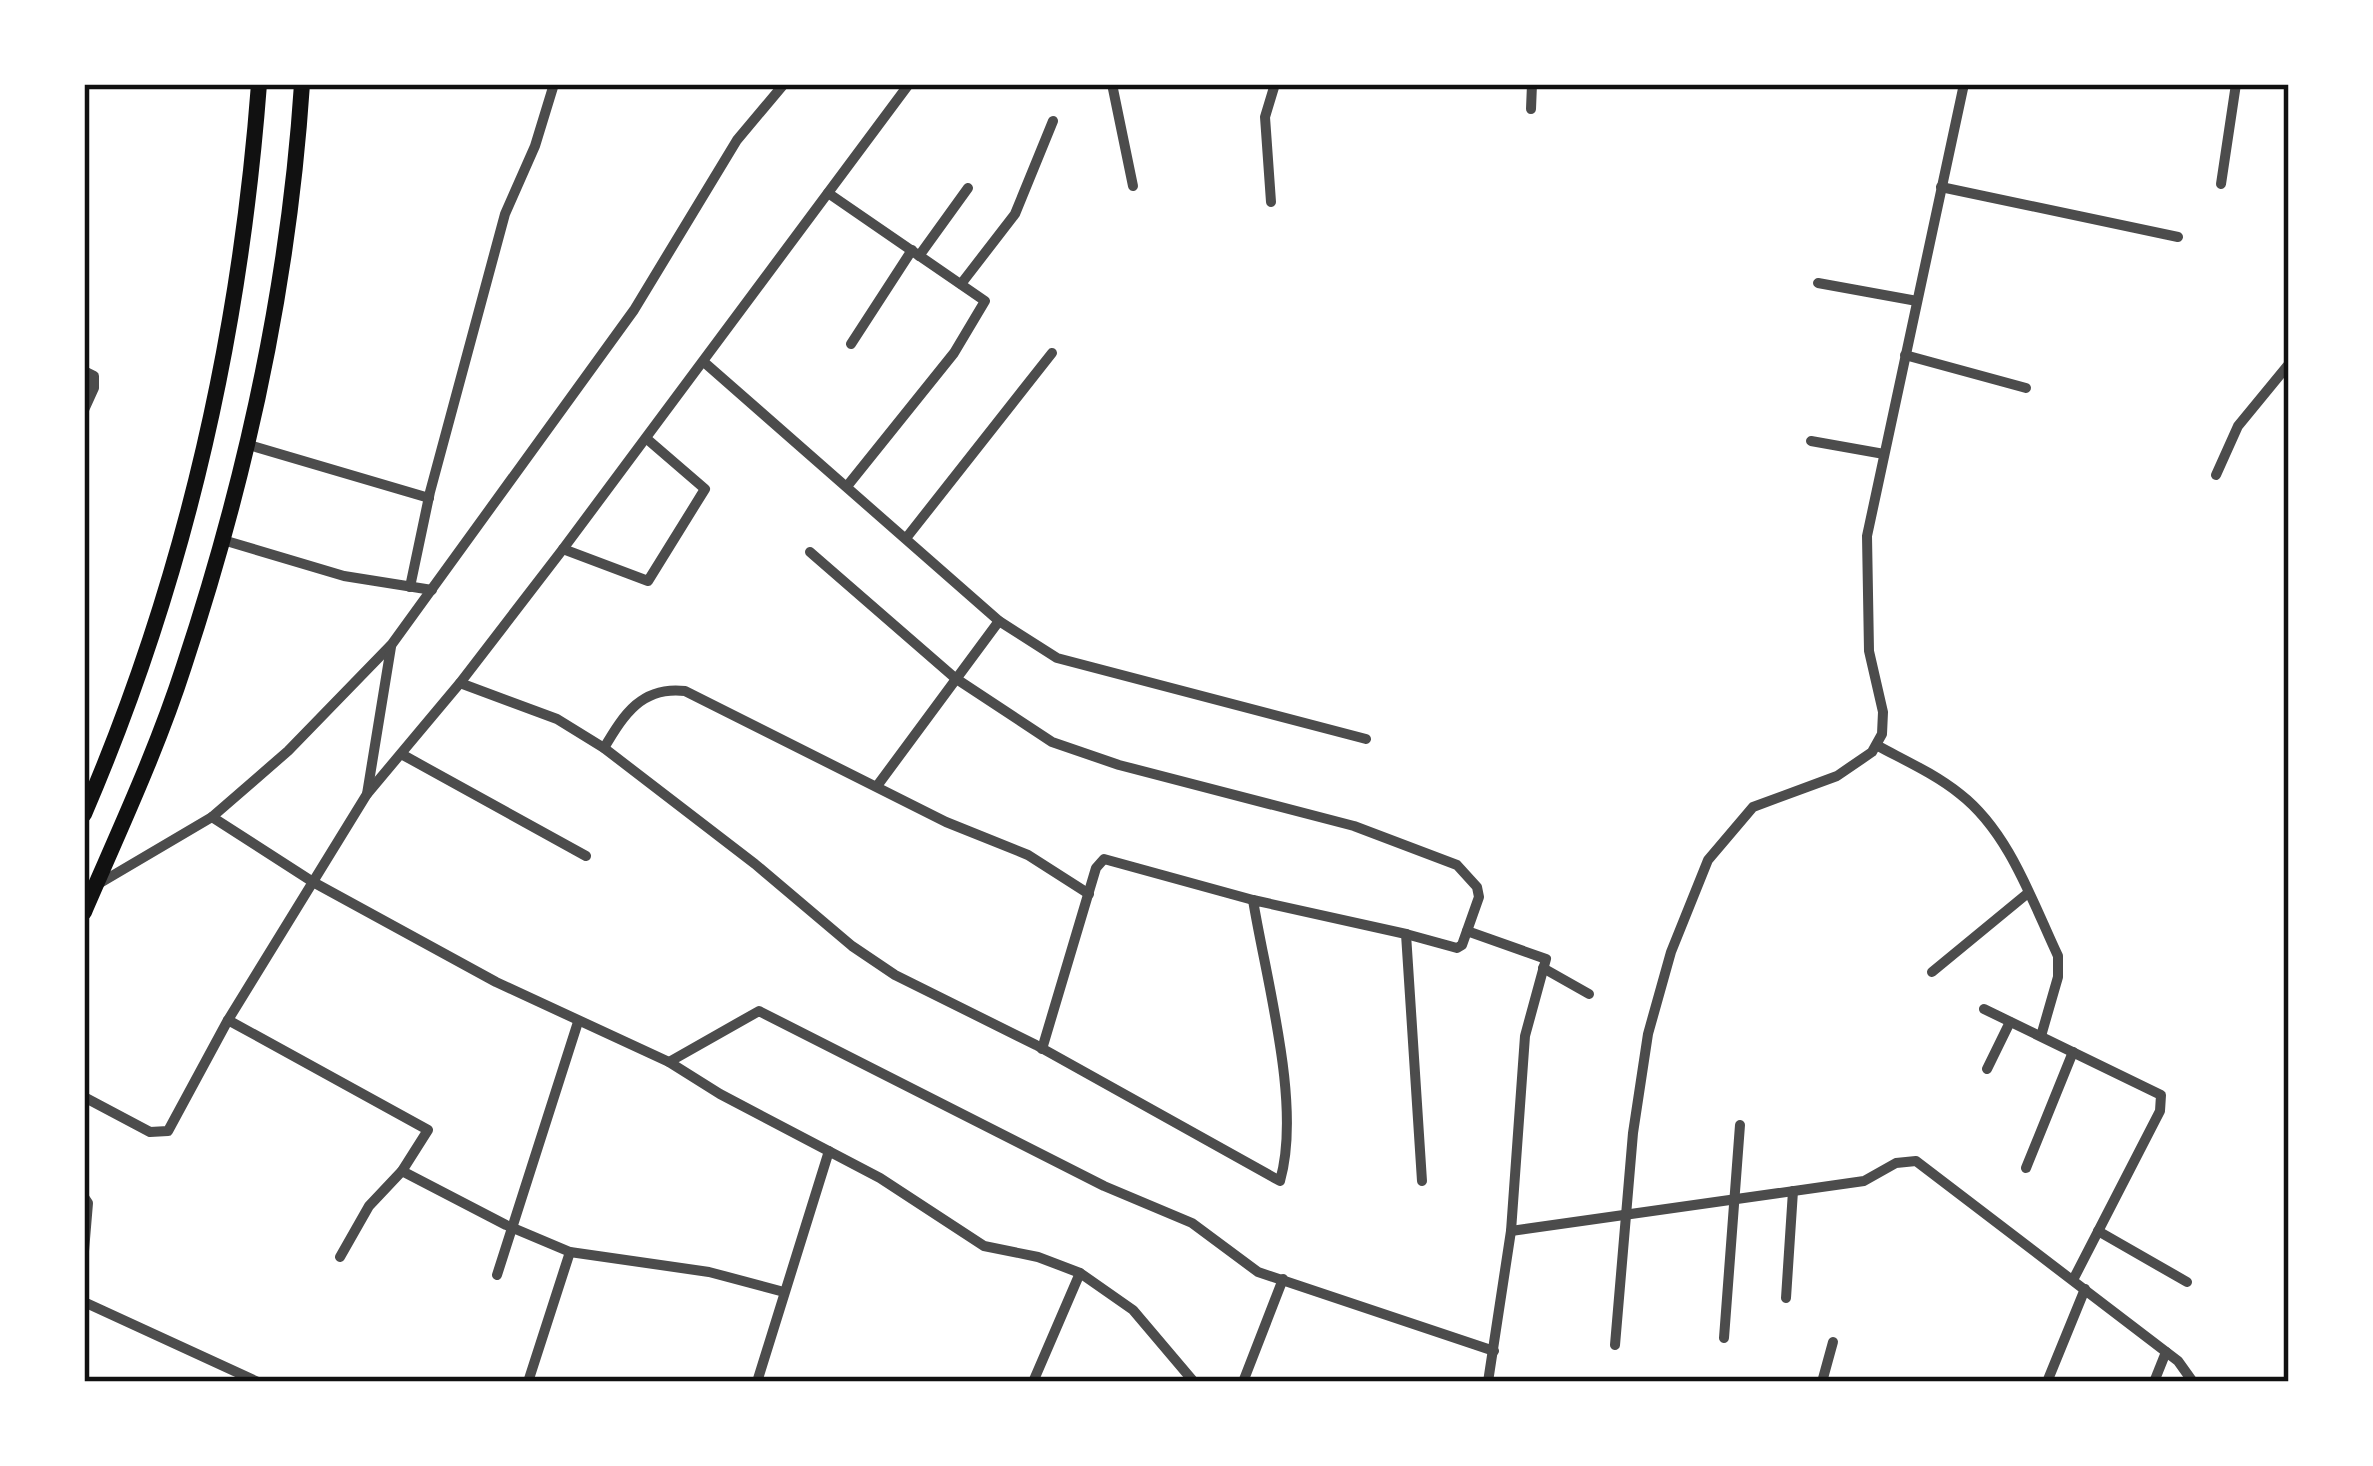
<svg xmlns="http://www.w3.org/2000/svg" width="2373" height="1466" font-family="Signika,sans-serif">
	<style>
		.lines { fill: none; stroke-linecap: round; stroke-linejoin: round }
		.minor { stroke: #4c4c4c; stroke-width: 10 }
		.trunk { stroke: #111; stroke-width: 16 }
		.neatline { fill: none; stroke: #111; stroke-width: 4.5 }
	</style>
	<rect width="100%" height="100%" fill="#fff"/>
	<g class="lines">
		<g class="minor">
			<polyline points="1112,84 1133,186"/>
			<polyline points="1531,109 1532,84"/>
			<polyline points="2221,184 2236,84"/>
			<polyline points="1941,187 2178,237"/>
			<polyline points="828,193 985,301 954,353 848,485"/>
			<polyline points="1271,202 1265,117 1275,84"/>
			<polyline points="919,256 968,188"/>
			<polyline points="1818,283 1917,301"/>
			<polyline points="961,284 1015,214 1053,121"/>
			<polyline points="851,344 912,250"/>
			<polyline points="1905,355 2026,388"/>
			<polyline points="705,363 999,621 1057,658 1366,739"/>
			<polyline points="84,371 94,376 94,388 84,410"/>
			<polyline points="1811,441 1884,454"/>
			<polyline points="249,445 429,498"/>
			<polyline points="2216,475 2238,426 2289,364"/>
			<polyline points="907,537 1052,353"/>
			<polyline points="223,540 344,576 432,590"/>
			<polyline points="563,549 648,581 705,489 647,439"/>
			<polyline points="810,552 955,678 1052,742 1119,765 1354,826 1457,865 1477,887 1479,897 1462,945 1457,948 1406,934"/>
			<polyline points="410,587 430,492 505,214 535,146 554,84"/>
			<path d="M460,683L557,719L604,748L755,864L852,946L895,975L1036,1045L1280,1181C1302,1105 1266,980 1253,900L1406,934L1422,1181"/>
			<path d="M1878,746C1906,761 1935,774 1960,794C2009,832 2032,901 2058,956V977L2041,1036"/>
			<path d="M604,748C624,714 642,686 685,691L946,822L1028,855L1089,894"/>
			<polyline points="403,755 586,856"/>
			<polyline points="877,786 999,621"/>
			<polyline points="367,794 460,683 563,549 909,84"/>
			<polyline points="212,817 313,882 496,982 669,1062 720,1094 880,1178 984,1246 1038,1257 1080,1273 1133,1310 1194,1382"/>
			<polyline points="100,883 212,817 288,751 392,644 634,310 737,140 784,84"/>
			<polyline points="1467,931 1546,959 1525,1036 1511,1231 1488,1382"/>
			<polyline points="1543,968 1589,994"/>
			<polyline points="1932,972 2028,893"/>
			<polyline points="1984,1009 2161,1095 2160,1111 2073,1280"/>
			<polyline points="228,1020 428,1130 402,1171 369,1206 340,1257"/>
			<polyline points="1042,1049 1096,868 1104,859 1253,900"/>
			<polyline points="669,1062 759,1011 1104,1186 1192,1223 1258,1272 1494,1351"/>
			<polyline points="1987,1069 2010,1022"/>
			<polyline points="84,1097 150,1132 168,1131 228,1020 367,794 391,647"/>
			<polyline points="2026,1168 2073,1052"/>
			<polyline points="402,1171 506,1225 570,1252 709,1272 784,1292"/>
			<polyline points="84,1197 88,1203 84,1251"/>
			<polyline points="1511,1231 1864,1181 1896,1163 1916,1161 2178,1361 2193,1382"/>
			<polyline points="2098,1231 2187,1282"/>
			<polyline points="497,1275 578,1022"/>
			<polyline points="1786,1298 1793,1191"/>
			<polyline points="84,1302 258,1382"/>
			<polyline points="1724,1338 1740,1125"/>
			<polyline points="1615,1345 1633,1133 1648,1034 1671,952 1708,860 1753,807 1837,776 1872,752 1882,734 1883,712 1869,651 1867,536 1964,84"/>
			<polyline points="528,1382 570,1252"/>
			<polyline points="757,1382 829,1151"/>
			<polyline points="1033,1382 1080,1273"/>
			<polyline points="1243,1382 1283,1279"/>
			<polyline points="1822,1382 1833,1342"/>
			<polyline points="2047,1382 2085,1289"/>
			<polyline points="2154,1382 2166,1352"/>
		</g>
		<g class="trunk">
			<path d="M84,814C184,582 240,336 259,84"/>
			<path d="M84,912C119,831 157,750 184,666C247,476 289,284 302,84"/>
		</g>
	</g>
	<rect width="2373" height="1466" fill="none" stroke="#ffffff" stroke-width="174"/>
	<rect x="87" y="87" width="2199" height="1292" class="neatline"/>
</svg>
